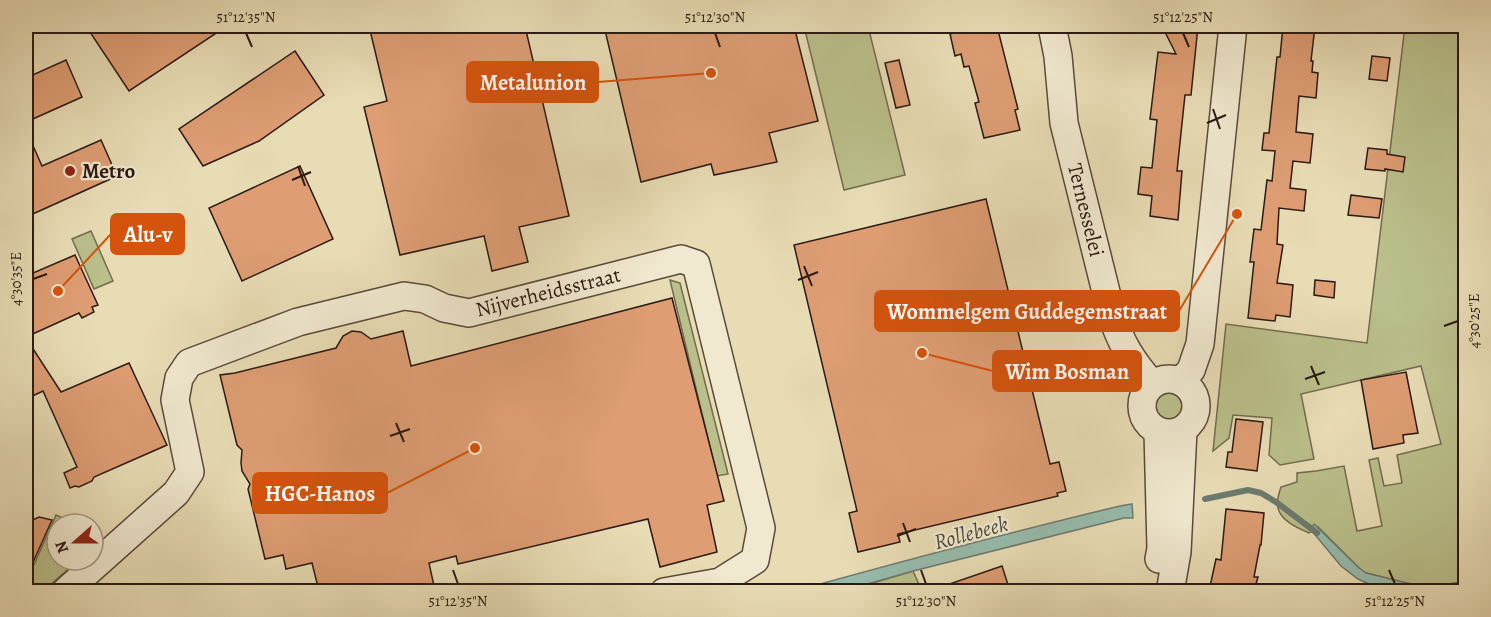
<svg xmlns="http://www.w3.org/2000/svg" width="1491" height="617" font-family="Alegreya,serif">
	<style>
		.green { fill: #babf8b; stroke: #726c4e; stroke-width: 1.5 }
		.water { fill: #97bcad; stroke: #6c7b6f; stroke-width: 1.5 }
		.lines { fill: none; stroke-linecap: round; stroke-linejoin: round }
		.stream { stroke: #6c7b6f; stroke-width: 6 }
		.building { fill: #de9d73; stroke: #2b1a12; stroke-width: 1.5 }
		.minor-casing { stroke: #5a4a3b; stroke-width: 30 }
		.minor { stroke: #f0e8cf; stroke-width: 27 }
		.ticks { fill: none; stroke: #2b1a12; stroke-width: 2 }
		.poi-dot { fill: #8f2418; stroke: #f0e8cf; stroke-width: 2 }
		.labels { text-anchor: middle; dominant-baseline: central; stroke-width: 4.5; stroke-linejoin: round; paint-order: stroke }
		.poi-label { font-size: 21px; font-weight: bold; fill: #2b1a12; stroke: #f0e8cf; text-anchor: start }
		.street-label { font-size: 21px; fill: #2b1a12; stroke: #f0e8cf }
		.water-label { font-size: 22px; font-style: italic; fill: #4b4b40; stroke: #f0e8cf }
		.leader { fill: none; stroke: #d5530d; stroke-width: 2 }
		.callout-dot { fill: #d5530d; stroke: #f0e8cf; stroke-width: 2 }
		.callout { fill: #d5530d; stroke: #d5530d; stroke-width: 2 }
		.callout-label { font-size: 22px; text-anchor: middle; font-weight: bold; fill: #fff }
		.neatline { fill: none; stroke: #2b1a12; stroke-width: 2 }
		.ticks-label { font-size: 15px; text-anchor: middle; fill: #2b1a12 }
	</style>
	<rect width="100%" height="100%" fill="#e8dcb5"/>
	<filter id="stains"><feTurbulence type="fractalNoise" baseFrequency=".00333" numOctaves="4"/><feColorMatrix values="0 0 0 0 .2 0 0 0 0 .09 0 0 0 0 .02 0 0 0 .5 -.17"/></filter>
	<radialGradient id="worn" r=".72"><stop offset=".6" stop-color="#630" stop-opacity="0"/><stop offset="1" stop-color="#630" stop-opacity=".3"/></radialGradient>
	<g class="green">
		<polygon points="804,26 868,26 905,175 844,190"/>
		<path d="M1405,26H1465V582L1423,587L1366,573L1359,568L1318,527L1309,533C1298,528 1281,521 1278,508C1276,501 1279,493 1281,487L1297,482V473L1316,471L1344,466L1357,531L1382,526L1369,460L1378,458L1384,486L1402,483L1397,455L1441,444L1421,366L1301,394L1314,459L1280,465L1269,455L1272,418L1233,415L1229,438L1213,451L1226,324L1367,343Z"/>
		<polygon points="91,231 113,281 94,289 72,239"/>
		<polygon points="670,280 680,283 728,474 717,476"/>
		<circle cx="1169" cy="406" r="13"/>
		<polygon points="56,515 76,524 57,524 57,560 79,560 43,591 26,591 26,583"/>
		<polygon points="913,571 922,591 843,592"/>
	</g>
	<g class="water">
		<path d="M1132,504L1133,518H1124L913,571L843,591H795C903,561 1011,532 1120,506Z"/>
		<polygon points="1314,524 1359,568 1366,573 1423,587 1465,582 1465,591 1400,591 1371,585 1358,579 1341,566 1311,530"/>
	</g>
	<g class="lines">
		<polyline class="stream" points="1205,499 1248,490 1261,493 1276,502 1317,533"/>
	</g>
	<g class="building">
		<polygon points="86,26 227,26 129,91"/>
		<polygon points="369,26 525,26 569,216 519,227 528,262 492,271 484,236 400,255 364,107 387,101"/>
		<polygon points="604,26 794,26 818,121 769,133 777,162 714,175 711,164 641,182"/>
		<polygon points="959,26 997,26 1018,109 1015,110 1020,130 984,138 975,103 979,102 969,66 964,67 961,54 955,56 950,34 961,31"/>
		<polygon points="1162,26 1198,26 1191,95 1185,95 1177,171 1182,171 1178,220 1150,216 1152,196 1138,194 1141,167 1152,168 1157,120 1150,119 1158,52 1176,54"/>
		<polygon points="1283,26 1315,26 1311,61 1313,61 1312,72 1318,73 1316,98 1299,96 1296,132 1313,134 1310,163 1293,161 1290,188 1306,190 1304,211 1279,208 1277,244 1283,245 1277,283 1293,285 1290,317 1276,315 1275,321 1248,318 1254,262 1250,262 1254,229 1261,230 1267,180 1272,181 1275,151 1262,150 1264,133 1269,133 1277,57 1280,57"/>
		<polygon points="295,51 324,95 259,141 203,166 179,129"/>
		<polygon points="1372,56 1390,58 1387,81 1369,79"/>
		<polygon points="66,60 82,97 26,122 26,78"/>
		<polygon points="899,60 910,105 896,108 885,63"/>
		<polygon points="26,130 42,166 101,140 117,176 26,217"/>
		<polygon points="1368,148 1387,150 1387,154 1405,157 1403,172 1385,169 1385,171 1365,169"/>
		<polygon points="300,166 333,239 242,281 209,208"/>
		<polygon points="1351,195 1382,199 1379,218 1348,215"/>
		<polygon points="986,199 1050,464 1059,462 1066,491 1057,493 1058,496 898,534 900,542 858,552 849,513 857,511 794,245"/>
		<polygon points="75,255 98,305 92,307 94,312 82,318 79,313 26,337 26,276"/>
		<polygon points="1315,280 1335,282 1334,298 1314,295"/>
		<polygon points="672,298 724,501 707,505 717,552 660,567 648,519 458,564 456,556 429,563 434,586 411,591 319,591 312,563 286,569 283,555 265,559 248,489 250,484 242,471 241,463 242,450 237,445 220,375 235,373 336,348 343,336 352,331 361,332 371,339 403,331 411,366"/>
		<polygon points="26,338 61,392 129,363 167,445 94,477 92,481 79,487 75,486 70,488 64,473 77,467 43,391 26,399"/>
		<polygon points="1406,372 1418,433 1403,435 1404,443 1373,449 1361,380"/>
		<polygon points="1236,419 1263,422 1257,471 1226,467 1228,452 1232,452"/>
		<polygon points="1226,509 1264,513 1261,545 1260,545 1254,577 1258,577 1254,591 1209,591 1216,559 1221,560"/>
		<polygon points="39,517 52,520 26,578 26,523"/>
		<polygon points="1002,566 1010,591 935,591 935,589"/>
	</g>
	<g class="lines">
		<defs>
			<g id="minor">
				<path d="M1052,26L1058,56L1064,123L1111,312C1120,342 1131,360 1152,384"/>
				<circle cx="1169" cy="406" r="27"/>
				<polyline points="1181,381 1191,370 1200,344 1233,26"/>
				<polyline points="1158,431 1161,549 1159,559"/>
				<polyline points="65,592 176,493 190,472 175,400 179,378 189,363 298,322 404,296 425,299 444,308 469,313 681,259 696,264 761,528 755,560 720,582 664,592"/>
				<polyline points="1170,592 1177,552 1183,430"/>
			</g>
		</defs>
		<use href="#minor" class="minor-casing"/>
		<use href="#minor" class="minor"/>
	</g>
	<path class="ticks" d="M246,33L252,47M715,33L720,47M1183,33L1189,47M1213,109L1220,129M1207,123L1226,115M298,166L305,186M292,180L311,172M804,266L812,286M33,279L47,274M798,280L818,272M1444,326L1458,321M1311,366L1319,385M1305,379L1325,372M396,423L404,442M390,436L410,429M903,523L910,542M897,536L916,529M453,570L458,584M921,570L926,584M1389,570L1395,584"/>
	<circle class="poi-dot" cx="70" cy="171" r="6"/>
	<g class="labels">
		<g class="poi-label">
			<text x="82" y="171">Metro</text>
		</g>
		<g class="street-label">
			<text transform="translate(1086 210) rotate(76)">Ternesselei</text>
			<text transform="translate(548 292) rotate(-14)">Nijverheidsstraat</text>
		</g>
		<g class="water-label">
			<text transform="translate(971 533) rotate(-15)">Rollebeek</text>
		</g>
	</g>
	<path class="leader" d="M711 73L598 82M58 291L111 234M1237 214L1179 311M922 353L993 371M475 448L387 493"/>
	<g class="callout-dot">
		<circle cx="711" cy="73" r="6"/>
		<circle cx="58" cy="291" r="6"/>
		<circle cx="1237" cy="214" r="6"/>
		<circle cx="922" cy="353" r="6"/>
		<circle cx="475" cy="448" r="6"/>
	</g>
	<g class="callout">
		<rect x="467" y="62" width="131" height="40" rx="6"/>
		<rect x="111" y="214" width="73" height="40" rx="6"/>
		<rect x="875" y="291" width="304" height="40" rx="6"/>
		<rect x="993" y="351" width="148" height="40" rx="6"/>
		<rect x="253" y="473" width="134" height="40" rx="6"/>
	</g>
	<g class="callout-label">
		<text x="533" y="90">Metalunion</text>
		<text x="148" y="242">Alu-v</text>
		<text x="1027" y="319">Wommelgem Guddegemstraat</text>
		<text x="1067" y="379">Wim Bosman</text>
		<text x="320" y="501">HGC-Hanos</text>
	</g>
	<rect width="1491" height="617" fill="none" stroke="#e8dcb5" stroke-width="66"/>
	<g transform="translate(75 542) rotate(249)"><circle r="28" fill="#f0e8cf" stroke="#a19683" stroke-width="1.5"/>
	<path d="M0-4.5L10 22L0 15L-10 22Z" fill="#8f2418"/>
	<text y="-9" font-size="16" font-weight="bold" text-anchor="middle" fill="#2b1a12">N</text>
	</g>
	<rect x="33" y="33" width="1425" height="551" class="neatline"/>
	<g class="ticks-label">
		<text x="246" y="22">51°12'35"N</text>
		<text x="715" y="22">51°12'30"N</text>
		<text x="1183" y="22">51°12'25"N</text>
		<text transform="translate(16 279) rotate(-90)" y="5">4°30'35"E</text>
		<text transform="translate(1474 321) rotate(-90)" y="5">4°30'25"E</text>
		<text x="458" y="606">51°12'35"N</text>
		<text x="926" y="606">51°12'30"N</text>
		<text x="1395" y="606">51°12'25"N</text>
	</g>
	<rect width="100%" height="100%" filter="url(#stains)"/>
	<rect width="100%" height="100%" fill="url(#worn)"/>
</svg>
